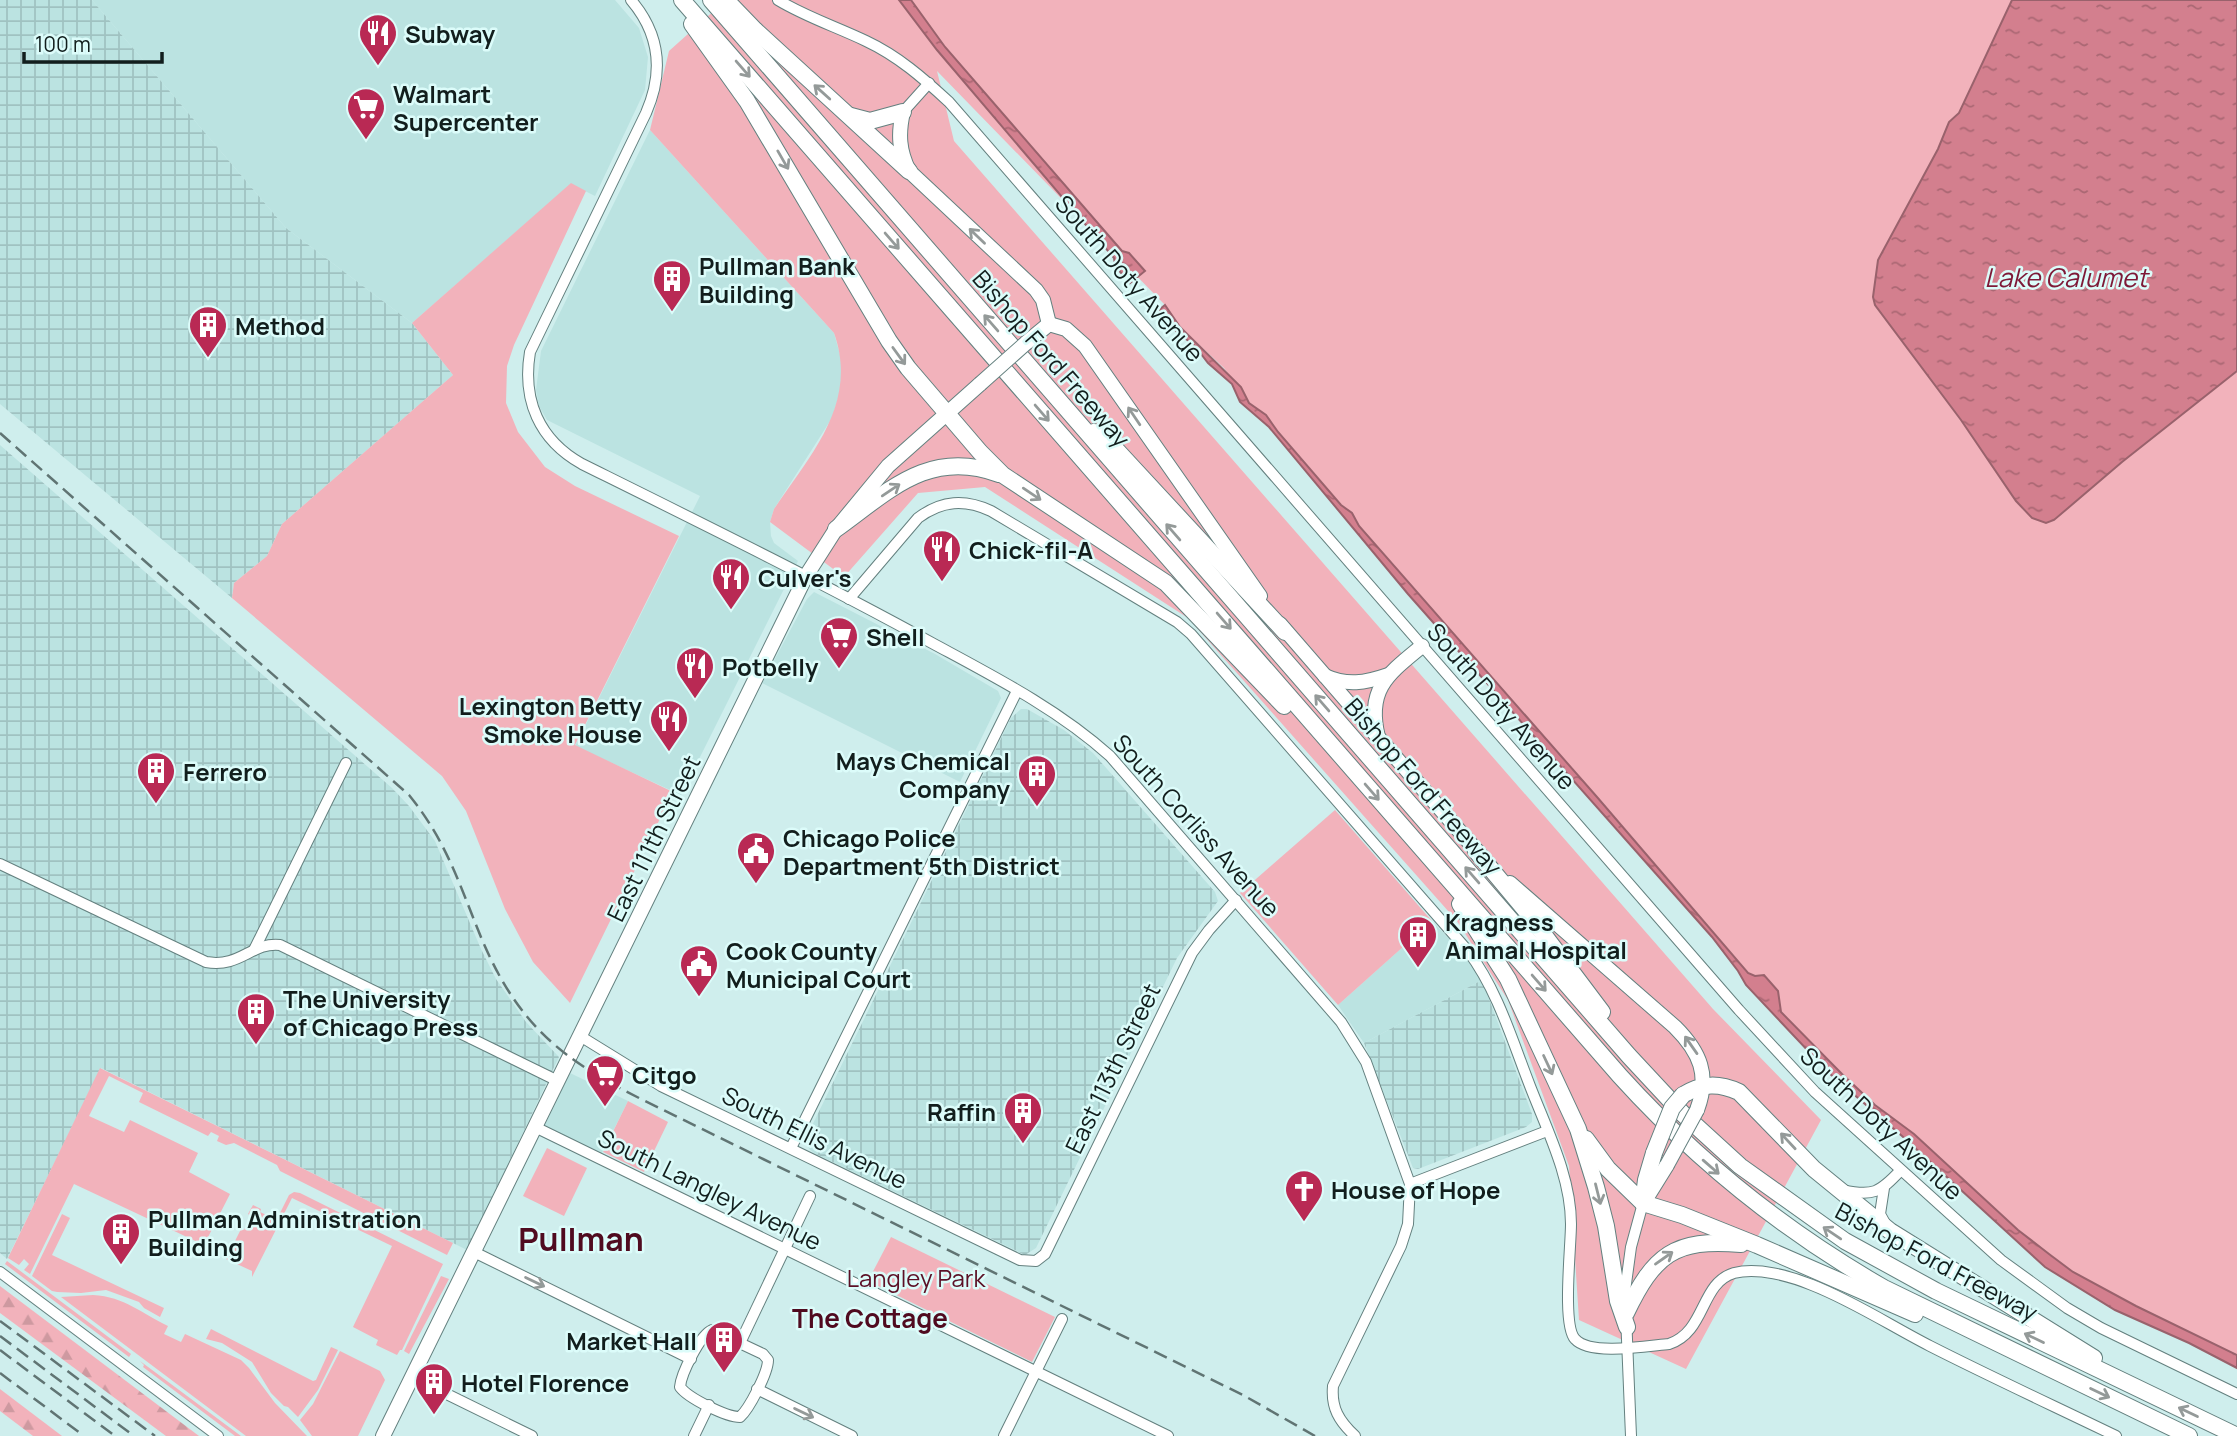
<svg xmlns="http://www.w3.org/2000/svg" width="2237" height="1436" font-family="Manrope,sans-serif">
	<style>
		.built { fill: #bbe3e1 }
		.industrial { fill: url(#industrial-grid) }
		.green { fill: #f2b2bb }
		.forest { fill: url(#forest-firs) }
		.water { fill: url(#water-ripples); stroke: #99626c; stroke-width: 2 }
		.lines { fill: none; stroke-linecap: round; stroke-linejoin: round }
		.minor-casing { stroke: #64807f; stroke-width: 12 }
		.major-casing { stroke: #64807f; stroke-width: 16 }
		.highway-casing { stroke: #64807f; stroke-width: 18 }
		.minor { stroke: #fff; stroke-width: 10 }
		.major { stroke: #fff; stroke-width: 14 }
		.highway { stroke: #fff; stroke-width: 16 }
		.rail { stroke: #607473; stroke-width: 2.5; stroke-dasharray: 14 7; stroke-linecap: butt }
		.major-bridge-casing { stroke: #64807f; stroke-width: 16; stroke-linecap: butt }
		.highway-bridge-casing { stroke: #64807f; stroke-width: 18; stroke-linecap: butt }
		.major-bridge { stroke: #fff; stroke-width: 14 }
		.highway-bridge { stroke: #fff; stroke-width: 16 }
		.oneway { stroke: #949a99 }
		.labels { text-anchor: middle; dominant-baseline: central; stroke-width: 5; stroke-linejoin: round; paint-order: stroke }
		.poi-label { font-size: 24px; font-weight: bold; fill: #121e1d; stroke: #dcfcfa; text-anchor: start }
		.street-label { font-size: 24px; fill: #121e1d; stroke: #dcfcfa }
		.park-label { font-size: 24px; fill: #5c1026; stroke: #dcfcfa }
		.water-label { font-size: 26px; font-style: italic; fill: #7e1937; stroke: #dcfcfa }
		.neighbourhood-label { font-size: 26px; font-weight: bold; fill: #500b20; stroke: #dcfcfa }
		.district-label { font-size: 32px; font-weight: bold; fill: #500b20; stroke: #dcfcfa }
	</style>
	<defs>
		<pattern id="industrial-grid" width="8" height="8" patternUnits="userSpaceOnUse" patternTransform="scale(1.75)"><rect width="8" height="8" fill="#bbe3e1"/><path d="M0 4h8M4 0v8" fill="none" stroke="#a0c2c1"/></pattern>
		<pattern id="forest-firs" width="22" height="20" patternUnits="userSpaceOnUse" patternTransform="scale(1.75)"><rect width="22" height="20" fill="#f2b2bb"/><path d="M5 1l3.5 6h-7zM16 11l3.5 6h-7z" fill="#ce99a0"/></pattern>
		<pattern id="water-ripples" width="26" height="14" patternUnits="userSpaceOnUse" patternTransform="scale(1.75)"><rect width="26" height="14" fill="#d37f8e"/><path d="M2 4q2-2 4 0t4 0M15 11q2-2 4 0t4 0" fill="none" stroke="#aa6773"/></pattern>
	</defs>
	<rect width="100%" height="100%" fill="#cfeeed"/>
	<g class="built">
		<polygon points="92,0 615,0 639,28 648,57 645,90 595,196 571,184 412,323 286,228"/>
		<polygon points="650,130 834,333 842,362 841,389 832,418 774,509 770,522 771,536 774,543 798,561 681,795 575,746 700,496 547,420 539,406 536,390 541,351"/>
		<polygon points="814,592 935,654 998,691 1001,698 960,782 762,683 807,599"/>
		<polygon points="1432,921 1469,960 1482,980 1364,1043 1338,1005"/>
		<polygon points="570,1073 628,1101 599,1159 542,1131"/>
	</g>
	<g class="industrial">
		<polygon points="0,0 92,0 286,228 412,323 453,375 282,524 267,556 234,583 232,598 0,404"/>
		<polygon points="0,445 392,788 409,806 435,841 481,949 496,979 526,1022 559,1057 467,1250 101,1068 7,1259 0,1253"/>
		<polygon points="1021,709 1027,709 1064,730 1093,753 1215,892 1218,901 1177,958 1036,1248 1025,1255 814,1153 809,1149 805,1140 1011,718"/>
		<polygon points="1482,980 1532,1114 1532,1122 1526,1127 1418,1169 1413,1168 1364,1043"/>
	</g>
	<g class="green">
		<path d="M726,0H2012L1959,113L1949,122L1938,149L1879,260L1875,305L1961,420L2016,501L2032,518L2054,520L2122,462L2237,371V1355L2136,1306L2073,1272L2049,1254L2018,1230L1914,1134L1861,1093L1781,1012L1778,991L1748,973L1597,797L1358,526L1352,513L1341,505L1278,432L1266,415L1249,403L1224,368L1180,327L1165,305L937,71L954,141L1713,1009L1821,1120L1686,1369L1579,1320L1569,1166L1508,1000L1457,921L1188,618L985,487L918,493L844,577L770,522L774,509C811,454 859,403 834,333L650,130L669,51Z"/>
		<polygon points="571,183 586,191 514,345 507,366 506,403 518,432 545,467 575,486 679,536 575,745 673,792 570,1003 533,962 505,909 466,811 442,776 232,598 234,583 267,556 282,524 453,375 412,323"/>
		<polygon points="1335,810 1432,921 1338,1005 1240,893"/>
		<polygon points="100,1068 453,1243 447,1255 280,1171 277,1165 234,1143 226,1145 217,1141 219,1136 211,1132 208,1136 139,1102 143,1093 109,1076 89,1116 124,1132 130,1120 198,1153 189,1172 230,1194 204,1245 74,1184 30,1274 24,1270 29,1264 24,1259 19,1265 8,1258"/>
		<polygon points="628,1101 668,1122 644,1172 603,1152"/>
		<polygon points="547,1148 587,1168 564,1216 523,1196"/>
		<polygon points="294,1192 300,1193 443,1264 402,1350 400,1350 397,1355 376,1345 378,1340 353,1327 392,1246 292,1198 252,1277 252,1271 226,1259 241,1229 244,1230 251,1216 248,1214 253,1205 261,1209 260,1212 273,1218 275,1215 278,1217 289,1195"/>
		<polygon points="62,1214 70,1218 52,1255 164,1308 160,1317 144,1308 139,1302 106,1290 81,1293 57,1292 52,1291 32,1276"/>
		<polygon points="891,1237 1055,1317 1032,1362 868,1281"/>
		<polygon points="7,1261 131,1354 129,1357 5,1264"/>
		<polygon points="441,1276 449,1279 409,1354 404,1351"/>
		<path d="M93,1295C125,1297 141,1313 168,1326L164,1334L181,1342L185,1334L241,1360L249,1368L275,1403L307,1436H246L61,1297Z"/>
		<polygon points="211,1329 313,1381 316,1380 331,1347 338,1350 318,1390 298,1417 288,1407 284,1406 271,1393 252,1362 222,1343 206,1339"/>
		<polygon points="340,1351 380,1371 385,1380 358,1436 312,1436 300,1420 313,1404"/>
		<polygon points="140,1361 241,1436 235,1436 143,1367 144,1365"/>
	</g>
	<g class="forest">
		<polygon points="0,1286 199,1436 166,1436 0,1313"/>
		<polygon points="0,1389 62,1436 33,1436 0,1411"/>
	</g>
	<g class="water">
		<polygon points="899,0 911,0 945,47 1122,251 1129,253 1145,271 1130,283 1115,266 1114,258 937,50"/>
		<polygon points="2012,0 2237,0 2237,371 2122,462 2054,520 2046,523 2032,518 2016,501 1961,420 1875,305 1873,297 1878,260 1938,149 1949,122 1959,113"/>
		<polygon points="1165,305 1180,327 1241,387 1249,403 1266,415 1278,432 1341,505 1352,513 1359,526 1597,797 1748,973 1755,976 1764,975 1778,991 1781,1012 1842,1074 1875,1105 1914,1134 2018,1230 2049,1254 2073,1272 2136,1306 2237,1355 2237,1368 2189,1343 2115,1310 2045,1267 1902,1136 1829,1073 1746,985 1738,971 1712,937 1408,594 1269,427 1240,402 1232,384 1208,363 1195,346 1177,332 1159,310"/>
	</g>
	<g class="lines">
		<defs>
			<g id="minor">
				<path d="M631,0C660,34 664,72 646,113L530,352C522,400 539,440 582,464C699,522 817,580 932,643C993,676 1058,709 1110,756L1341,1022L1366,1062L1410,1184L1408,1224L1401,1246L1333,1386C1331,1408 1339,1421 1355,1436"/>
				<path d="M778,0C806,17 837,27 866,41C898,56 923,78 949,102L1739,1010L1815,1092L2001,1260L2067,1308L2101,1328L2237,1394"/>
				<polyline points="903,112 929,83"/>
				<path d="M849,599L918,518C942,500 965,499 991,511L1177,622L1191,634L1468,951C1498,991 1512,1040 1530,1086C1547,1130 1571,1177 1571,1224C1571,1247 1562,1325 1575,1339C1590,1356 1647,1346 1669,1344C1706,1332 1700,1283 1734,1273C1758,1267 1790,1276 1812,1285C1853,1301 1891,1326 1930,1346C1991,1377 2054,1406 2116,1436"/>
				<path d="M0,864L206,962C241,968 251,942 280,945L558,1081"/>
				<polyline points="254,950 346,763"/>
				<polyline points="580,1036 661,1086 1020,1260 1036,1261 1045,1254 1192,953 1209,930 1236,900"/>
				<polyline points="535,1127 1168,1436"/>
				<polyline points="791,1148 1017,691"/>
				<polyline points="1410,1184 1547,1131"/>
				<polyline points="1884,1188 1880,1214 1886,1225"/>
				<path d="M1843,1190C1873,1197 1880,1192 1900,1171"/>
				<polyline points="474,1252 691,1359"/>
				<polyline points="0,1272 218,1436"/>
				<path d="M712,1330L763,1354L768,1360C768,1373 749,1409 740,1417C726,1417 688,1398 680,1387C681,1374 700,1335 712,1330Z"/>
				<polyline points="740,1343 810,1196"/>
				<polyline points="412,1377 532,1436"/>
				<polyline points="757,1389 852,1436"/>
				<polyline points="694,1436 709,1405"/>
				<polyline points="1004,1436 1062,1319"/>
				<polyline points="1631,1436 1625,1291 1631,1247 1643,1203"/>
			</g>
			<g id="major">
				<path d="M903,112C898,134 899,151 909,171L1036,290L1043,300L1049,324"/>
				<polyline points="1049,324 1066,329 1085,346 1260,596"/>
				<polyline points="1026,343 1049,324"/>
				<polyline points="1280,624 1482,857"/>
				<path d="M1325,676C1347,686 1365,683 1388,675"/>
				<path d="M1378,737C1366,689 1388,674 1422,646"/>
				<path d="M1510,883L1675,1027C1700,1052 1710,1075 1697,1110"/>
				<polyline points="1644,1202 1667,1165"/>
				<polyline points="383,1436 806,576 836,529 888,466 980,384"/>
			</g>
			<g id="highway">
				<path d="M682,0L1620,1076C1697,1161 1784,1231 1884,1288L2189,1436"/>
				<polyline points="711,0 1629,1056 1683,1114 1740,1166 1845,1241 1936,1291 2237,1436"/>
				<polyline points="726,0 755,30 909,171"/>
				<polyline points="692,24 747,101 889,341 908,368 980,452 1003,475 1166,583 1284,706"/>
				<polyline points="851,116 870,121 903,112"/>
				<polyline points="1094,432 1111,444 1285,632"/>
				<path d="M836,529C889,491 929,448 999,474"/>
				<polyline points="1476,851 1526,911 1602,1012"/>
				<polyline points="1460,904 1508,979 1578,1129 1596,1187 1606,1226 1618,1301 1627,1327"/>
				<path d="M1683,1095C1702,1083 1719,1083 1739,1092L1814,1169L1890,1231L2094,1358"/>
				<polyline points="1586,1139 1608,1169 1643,1203 1682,1215 1757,1245 1915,1314"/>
				<polyline points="1643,1203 1646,1180 1654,1153"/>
				<path d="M1626,1313C1654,1255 1674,1238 1741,1244"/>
			</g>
		</defs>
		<use href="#minor" class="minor-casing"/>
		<use href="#major" class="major-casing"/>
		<use href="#highway" class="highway-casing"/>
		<use href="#minor" class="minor"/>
		<use href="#major" class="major"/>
		<use href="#highway" class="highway"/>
		<g class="rail">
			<path d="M0,433L409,795C448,843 460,887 483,942C520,1027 563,1060 643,1100L1243,1395L1315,1436"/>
			<polyline points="0,1321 155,1436"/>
			<polyline points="0,1336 134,1436"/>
			<polyline points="0,1350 115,1436"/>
			<polyline points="0,1373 84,1436"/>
		</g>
		<defs>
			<g id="major-bridge">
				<polyline points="980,384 1026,343"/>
				<polyline points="1667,1165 1697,1110"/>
			</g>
			<polyline id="highway-bridge" points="1654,1153 1672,1108 1683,1095"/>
		</defs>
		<use href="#major-bridge" class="major-bridge-casing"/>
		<use href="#highway-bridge" class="highway-bridge-casing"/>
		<use href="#major-bridge" class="major-bridge"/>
		<use href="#highway-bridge" class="highway-bridge"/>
	</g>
	<defs><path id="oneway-shaft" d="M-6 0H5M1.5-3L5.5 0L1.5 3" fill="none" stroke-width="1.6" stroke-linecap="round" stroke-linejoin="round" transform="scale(1.75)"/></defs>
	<g class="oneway">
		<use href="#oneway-shaft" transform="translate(743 69) rotate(49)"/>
		<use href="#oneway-shaft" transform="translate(822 92) rotate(-138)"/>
		<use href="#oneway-shaft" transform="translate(783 160) rotate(60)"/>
		<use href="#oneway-shaft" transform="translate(977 236) rotate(-136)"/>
		<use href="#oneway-shaft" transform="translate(892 241) rotate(49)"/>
		<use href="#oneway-shaft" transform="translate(991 323) rotate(-131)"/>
		<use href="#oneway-shaft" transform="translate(899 356) rotate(54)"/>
		<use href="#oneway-shaft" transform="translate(1042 413) rotate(49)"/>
		<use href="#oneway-shaft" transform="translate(1134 416) rotate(-124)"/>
		<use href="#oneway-shaft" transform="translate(891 490) rotate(-34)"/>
		<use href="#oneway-shaft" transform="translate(1032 494) rotate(34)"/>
		<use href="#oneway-shaft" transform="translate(1173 532) rotate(-131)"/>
		<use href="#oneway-shaft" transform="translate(1224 621) rotate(49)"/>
		<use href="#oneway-shaft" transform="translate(1322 703) rotate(-131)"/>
		<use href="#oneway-shaft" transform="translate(1372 792) rotate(49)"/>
		<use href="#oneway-shaft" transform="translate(1472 875) rotate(-131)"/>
		<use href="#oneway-shaft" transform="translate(1539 983) rotate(49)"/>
		<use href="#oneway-shaft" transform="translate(1691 1045) rotate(-125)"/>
		<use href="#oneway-shaft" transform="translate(1548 1065) rotate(65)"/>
		<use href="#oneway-shaft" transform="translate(1788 1141) rotate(-133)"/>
		<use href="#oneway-shaft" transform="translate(1711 1167) rotate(41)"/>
		<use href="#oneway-shaft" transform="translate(1598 1194) rotate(76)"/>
		<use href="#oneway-shaft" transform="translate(1832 1233) rotate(-146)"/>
		<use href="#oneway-shaft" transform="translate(1664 1258) rotate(-35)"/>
		<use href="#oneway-shaft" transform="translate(535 1282) rotate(26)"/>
		<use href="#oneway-shaft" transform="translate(2034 1338) rotate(-154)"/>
		<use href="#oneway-shaft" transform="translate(2100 1393) rotate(26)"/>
		<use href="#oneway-shaft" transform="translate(2188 1412) rotate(-154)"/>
		<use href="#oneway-shaft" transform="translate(804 1413) rotate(26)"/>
	</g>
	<defs>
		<symbol id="restaurant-pin" viewBox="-11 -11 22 30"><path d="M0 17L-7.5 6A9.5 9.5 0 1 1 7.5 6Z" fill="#b92954" stroke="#dcfcfa"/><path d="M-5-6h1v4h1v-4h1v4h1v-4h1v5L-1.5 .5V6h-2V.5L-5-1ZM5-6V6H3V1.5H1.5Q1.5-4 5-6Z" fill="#fff"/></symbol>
		<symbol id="supermarket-pin" viewBox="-11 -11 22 30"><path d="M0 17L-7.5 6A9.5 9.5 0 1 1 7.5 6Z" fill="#b92954" stroke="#dcfcfa"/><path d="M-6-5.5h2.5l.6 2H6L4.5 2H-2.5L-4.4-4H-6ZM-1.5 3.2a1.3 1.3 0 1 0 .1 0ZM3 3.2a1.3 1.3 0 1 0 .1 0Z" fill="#fff"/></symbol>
		<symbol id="building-pin" viewBox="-11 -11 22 30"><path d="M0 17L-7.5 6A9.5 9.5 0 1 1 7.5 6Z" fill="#b92954" stroke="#dcfcfa"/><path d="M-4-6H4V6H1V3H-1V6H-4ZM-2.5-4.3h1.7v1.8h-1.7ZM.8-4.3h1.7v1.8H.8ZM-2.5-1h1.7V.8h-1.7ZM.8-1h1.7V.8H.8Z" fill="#fff"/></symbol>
		<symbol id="civic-pin" viewBox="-11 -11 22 30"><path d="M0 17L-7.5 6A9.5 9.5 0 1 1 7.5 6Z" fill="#b92954" stroke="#dcfcfa"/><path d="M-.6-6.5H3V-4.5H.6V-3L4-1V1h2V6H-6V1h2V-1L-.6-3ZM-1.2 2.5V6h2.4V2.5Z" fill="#fff"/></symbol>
		<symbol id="church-pin" viewBox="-11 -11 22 30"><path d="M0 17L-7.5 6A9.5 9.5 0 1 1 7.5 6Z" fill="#b92954" stroke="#dcfcfa"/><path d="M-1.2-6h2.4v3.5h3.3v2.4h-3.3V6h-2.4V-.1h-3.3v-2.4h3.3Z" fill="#fff"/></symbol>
	</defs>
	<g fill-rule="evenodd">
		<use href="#restaurant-pin" x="356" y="11" width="44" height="60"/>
		<use href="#supermarket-pin" x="344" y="85" width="44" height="60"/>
		<use href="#building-pin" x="650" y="257" width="44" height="60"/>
		<use href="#building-pin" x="186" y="303" width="44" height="60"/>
		<use href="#restaurant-pin" x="920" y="527" width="44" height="60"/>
		<use href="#restaurant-pin" x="709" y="555" width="44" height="60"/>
		<use href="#supermarket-pin" x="817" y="614" width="44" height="60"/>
		<use href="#restaurant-pin" x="673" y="644" width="44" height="60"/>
		<use href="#restaurant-pin" x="647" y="697" width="44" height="60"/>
		<use href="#building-pin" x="134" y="749" width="44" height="60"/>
		<use href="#building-pin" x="1015" y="752" width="44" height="60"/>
		<use href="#civic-pin" x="734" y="829" width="44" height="60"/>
		<use href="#building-pin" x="1396" y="913" width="44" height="60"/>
		<use href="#civic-pin" x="677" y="942" width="44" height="60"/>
		<use href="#building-pin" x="234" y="990" width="44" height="60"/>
		<use href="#supermarket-pin" x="583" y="1052" width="44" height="60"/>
		<use href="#building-pin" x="1001" y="1089" width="44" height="60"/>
		<use href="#church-pin" x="1282" y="1167" width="44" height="60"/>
		<use href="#building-pin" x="99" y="1210" width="44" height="60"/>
		<use href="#building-pin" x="702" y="1318" width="44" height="60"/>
		<use href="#building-pin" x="412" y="1360" width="44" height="60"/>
	</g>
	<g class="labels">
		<g class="poi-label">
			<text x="405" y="33">Subway</text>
			<text x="393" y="93">Walmart<tspan x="393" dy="28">Supercenter</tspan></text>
			<text x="699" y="265">Pullman Bank<tspan x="699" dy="28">Building</tspan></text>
			<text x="235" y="325">Method</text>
			<text x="969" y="549">Chick-fil-A</text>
			<text x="758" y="577">Culver's</text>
			<text x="866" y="636">Shell</text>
			<text x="722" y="666">Potbelly</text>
			<text x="642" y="705" text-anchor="end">Lexington Betty<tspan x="642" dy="28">Smoke House</tspan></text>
			<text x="1010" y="760" text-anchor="end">Mays Chemical<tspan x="1010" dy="28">Company</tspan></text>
			<text x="183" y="771">Ferrero</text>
			<text x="783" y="837">Chicago Police<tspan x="783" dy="28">Department 5th District</tspan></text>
			<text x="1445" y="921">Kragness<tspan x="1445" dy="28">Animal Hospital</tspan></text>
			<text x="726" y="950">Cook County<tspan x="726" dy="28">Municipal Court</tspan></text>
			<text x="283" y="998">The University<tspan x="283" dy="28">of Chicago Press</tspan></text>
			<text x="632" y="1074">Citgo</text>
			<text x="996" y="1111" text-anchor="end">Raffin</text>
			<text x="1331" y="1189">House of Hope</text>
			<text x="148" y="1218">Pullman Administration<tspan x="148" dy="28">Building</tspan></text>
			<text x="697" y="1340" text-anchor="end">Market Hall</text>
			<text x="461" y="1382">Hotel Florence</text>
		</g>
		<g class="street-label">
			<text transform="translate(1130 278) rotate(49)">South Doty Avenue</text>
			<text transform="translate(1052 358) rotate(49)">Bishop Ford Freeway</text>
			<text transform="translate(1502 706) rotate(49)">South Doty Avenue</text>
			<text transform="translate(1424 786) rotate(49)">Bishop Ford Freeway</text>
			<text transform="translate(1197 825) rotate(48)">South Corliss Avenue</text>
			<text transform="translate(653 838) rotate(-64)">East 111th Street</text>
			<text transform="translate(1112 1068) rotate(-64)">East 113th Street</text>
			<text transform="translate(1882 1123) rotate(43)">South Doty Avenue</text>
			<text transform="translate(815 1137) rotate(26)">South Ellis Avenue</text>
			<text transform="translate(710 1189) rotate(26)">South Langley Avenue</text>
			<text transform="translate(1937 1261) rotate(28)">Bishop Ford Freeway</text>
		</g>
		<g class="park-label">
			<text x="916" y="1277">Langley Park</text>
		</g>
		<g class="water-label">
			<text x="2066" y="277">Lake Calumet</text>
		</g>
		<g class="neighbourhood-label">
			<text x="870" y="1318">The Cottage</text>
		</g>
		<g class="district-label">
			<text x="581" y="1239">Pullman</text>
		</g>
	</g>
	<path d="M24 52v10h138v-10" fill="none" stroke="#121e1d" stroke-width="3.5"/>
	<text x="35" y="52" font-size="21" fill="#121e1d" stroke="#dcfcfa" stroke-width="5" paint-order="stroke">100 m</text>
</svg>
